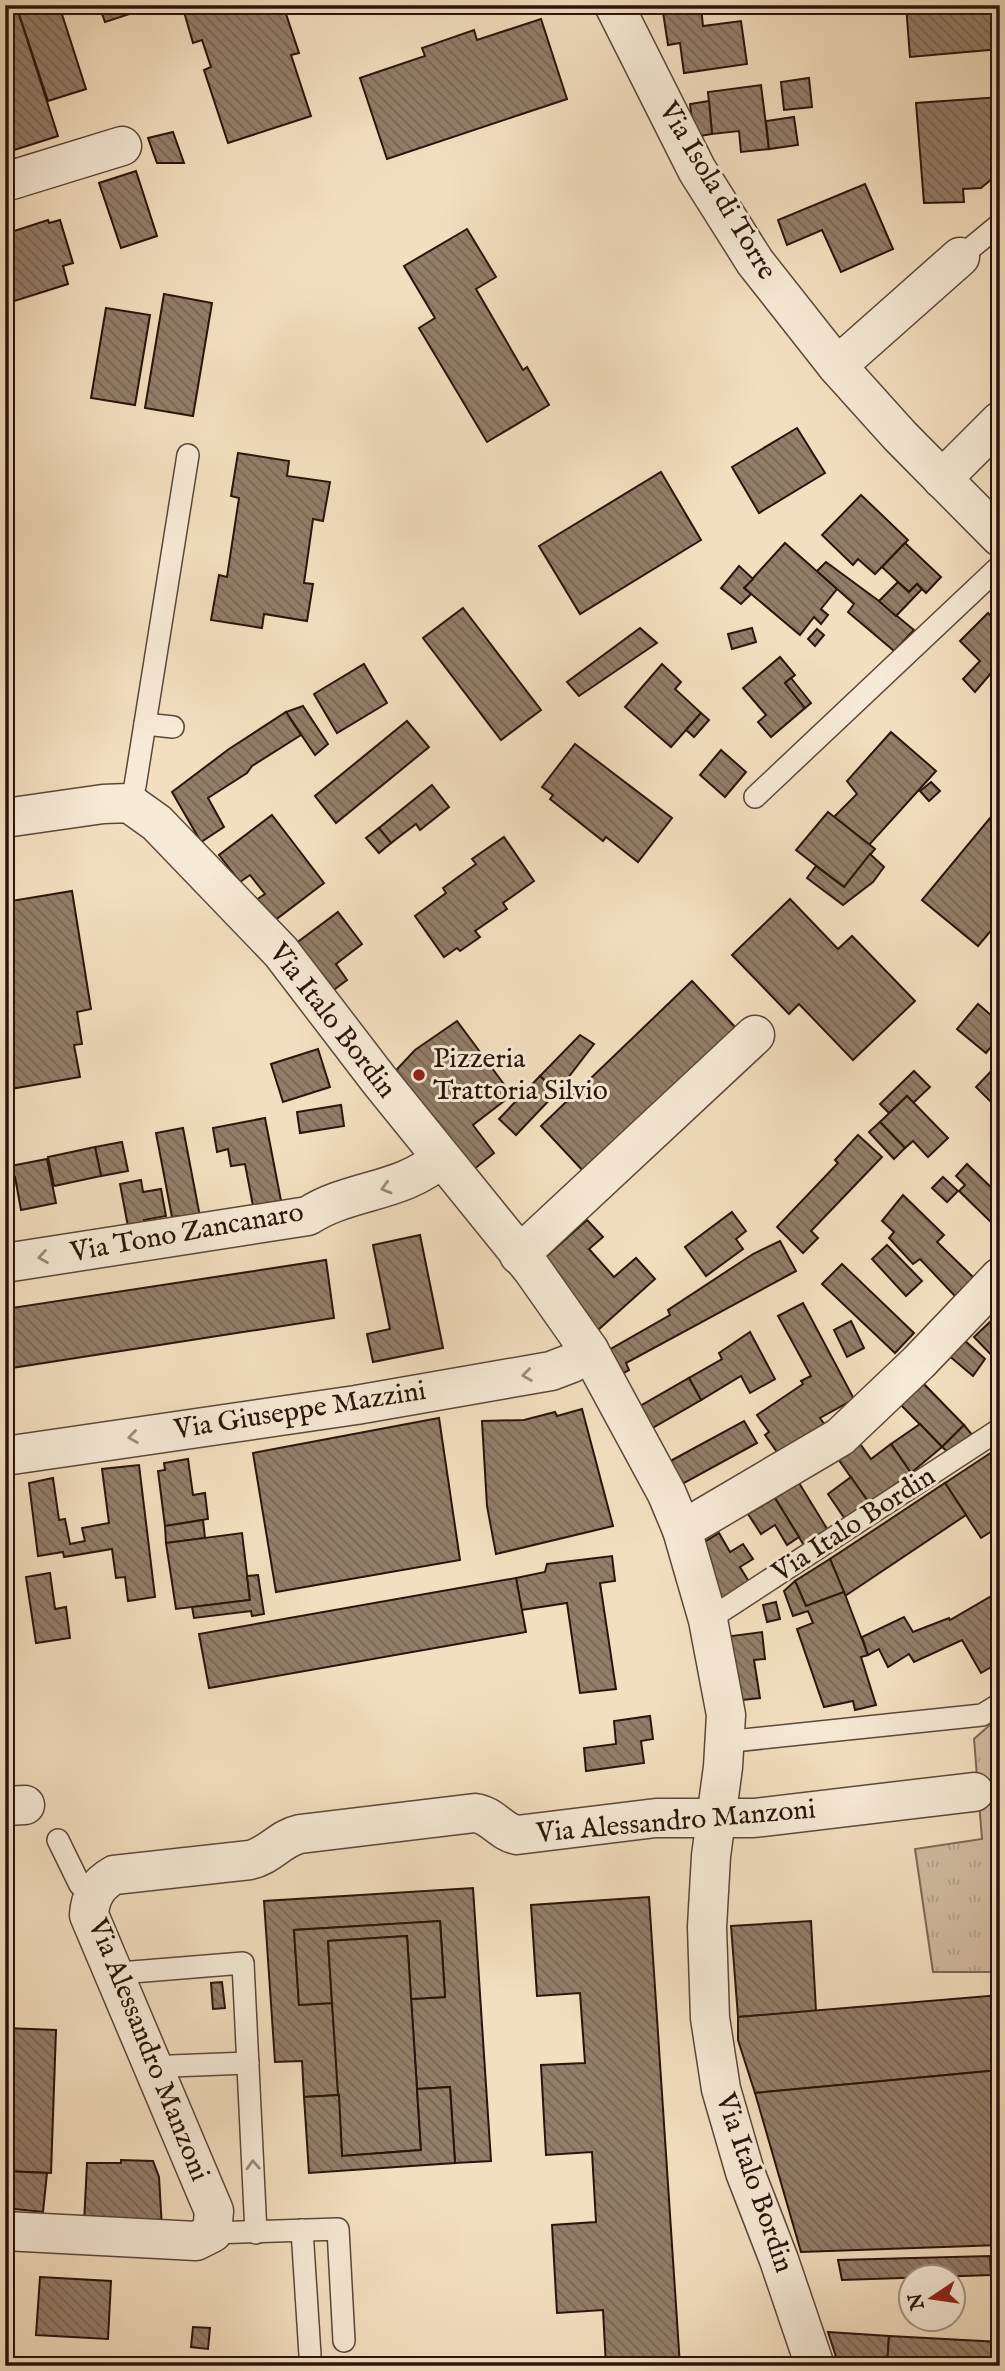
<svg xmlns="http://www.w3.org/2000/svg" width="1005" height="2371" font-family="'IM FELL English',serif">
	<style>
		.grass { fill: url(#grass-tufts); stroke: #7e6856; stroke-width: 2 }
		.building { fill: url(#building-back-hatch); stroke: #2a140b; stroke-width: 2 }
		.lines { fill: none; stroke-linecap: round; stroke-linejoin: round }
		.lane-casing { stroke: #5c4738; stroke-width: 24 }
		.street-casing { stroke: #5c4738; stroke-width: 41 }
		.lane { stroke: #f7ead6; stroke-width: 21 }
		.street { stroke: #f7ead6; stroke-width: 38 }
		.oneway { stroke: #9b8a7b }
		.poi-dot { fill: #8f2418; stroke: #f7ead6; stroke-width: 2.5 }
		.labels { text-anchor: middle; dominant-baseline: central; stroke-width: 6; stroke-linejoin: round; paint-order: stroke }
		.street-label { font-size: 28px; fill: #2a140b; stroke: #f7ead6 }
		.poi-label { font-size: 28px; fill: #2a140b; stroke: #f7ead6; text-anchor: start }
	</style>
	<defs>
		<pattern id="grass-tufts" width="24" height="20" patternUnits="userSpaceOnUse" patternTransform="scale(1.75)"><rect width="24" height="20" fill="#d1bca1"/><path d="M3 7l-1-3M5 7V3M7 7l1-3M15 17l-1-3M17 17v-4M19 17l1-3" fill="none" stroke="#b4a189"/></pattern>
		<pattern id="building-back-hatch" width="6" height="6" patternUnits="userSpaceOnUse" patternTransform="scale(1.75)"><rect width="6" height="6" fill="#937e69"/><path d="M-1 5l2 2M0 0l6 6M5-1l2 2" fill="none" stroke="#786655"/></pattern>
	</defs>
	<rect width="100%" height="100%" fill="#f3dfc0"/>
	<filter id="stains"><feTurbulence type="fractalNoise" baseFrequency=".00286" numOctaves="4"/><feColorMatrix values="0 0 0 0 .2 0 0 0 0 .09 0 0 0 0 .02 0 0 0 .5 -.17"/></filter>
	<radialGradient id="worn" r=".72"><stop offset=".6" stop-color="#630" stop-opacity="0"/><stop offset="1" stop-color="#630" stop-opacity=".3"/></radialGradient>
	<polygon class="grass" points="1000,1716 1000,1972 933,1972 915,1849 982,1839 974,1739"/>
	<g class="building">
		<polygon points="5,5 16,5 58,136 5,153"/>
		<polygon points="16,5 59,5 86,89 48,101"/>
		<polygon points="99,5 140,5 142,10 105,22"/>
		<polygon points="182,5 283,5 299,53 291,55 311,116 228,143 204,70 211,67 202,40 193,43"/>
		<polygon points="906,5 1000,5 1000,49 910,57"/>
		<polygon points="701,7 703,26 741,21 747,64 684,73 680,43 668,45 663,12"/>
		<polygon points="541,19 567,99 387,159 360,78 425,56 422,48 474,30 477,40"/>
		<polygon points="809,78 812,107 784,110 781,82"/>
		<polygon points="761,85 769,149 741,152 739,131 712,134 708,92"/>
		<polygon points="1000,97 1000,172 981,188 963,189 964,202 924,203 916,103"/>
		<polygon points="709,101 712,134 694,137 690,104"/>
		<polygon points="794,117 798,145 769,149 766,121"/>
		<polygon points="173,132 184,163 157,163 148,138"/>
		<polygon points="136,171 157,236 121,248 99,183"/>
		<polygon points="865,184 893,249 841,272 822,230 787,245 778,220"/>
		<polygon points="48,220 49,223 60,220 73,263 63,266 68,284 5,304 5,234"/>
		<polygon points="467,229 496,277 476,289 523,370 527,367 549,405 487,442 419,328 435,318 404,266"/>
		<polygon points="164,294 212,303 193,416 145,408"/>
		<polygon points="106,308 150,315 135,405 91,398"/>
		<polygon points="797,428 825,473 759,513 732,467"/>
		<polygon points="238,453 289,461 287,476 330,482 323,521 313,519 304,583 313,584 307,621 264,614 262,628 211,620 219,575 227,577 239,498 231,496"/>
		<polygon points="661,472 701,540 580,614 539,546"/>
		<polygon points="861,495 908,540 875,574 858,559 853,565 822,535"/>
		<polygon points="785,543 837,589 821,609 828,615 821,624 814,617 800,635 744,588"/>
		<polygon points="905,543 941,577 926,593 917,584 909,592 882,567"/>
		<polygon points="826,562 879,601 914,630 894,651 848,612 854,604 817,571"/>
		<polygon points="739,566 753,579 744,588 751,594 741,604 721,588"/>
		<polygon points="898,582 909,592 917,584 922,589 896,616 879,601"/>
		<polygon points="463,608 541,710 501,740 423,638"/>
		<polygon points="988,613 1000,625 1000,680 992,672 975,692 963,679 980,661 960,641"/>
		<polygon points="640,628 657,643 579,696 567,682"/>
		<polygon points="752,628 756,642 732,649 728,634"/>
		<polygon points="817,629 824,635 815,646 808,639"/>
		<polygon points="780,657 795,675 785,683 805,708 771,737 758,722 766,715 743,688"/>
		<polygon points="364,664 387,703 337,733 314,694"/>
		<polygon points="662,664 681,682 675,689 701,713 671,747 625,707"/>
		<polygon points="791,678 811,703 805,708 785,683"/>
		<polygon points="303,706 328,744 315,755 286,712"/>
		<polygon points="286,712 301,735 252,766 247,773 208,798 224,827 201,842 172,792 229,749"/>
		<polygon points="701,713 709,720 694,737 686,730"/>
		<polygon points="407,721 429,747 336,823 315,796"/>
		<polygon points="891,732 936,771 869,845 834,817 857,794 847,781"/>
		<polygon points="575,744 672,818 638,862 606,837 603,841 550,799 553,795 542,787"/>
		<polygon points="721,750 746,772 725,797 700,775"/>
		<polygon points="931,782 940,791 929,801 920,791"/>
		<polygon points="432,785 449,807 420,830 416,824 391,843 379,828"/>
		<polygon points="1000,806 1000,920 978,946 922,900"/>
		<polygon points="828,812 875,849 844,887 796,850"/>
		<polygon points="272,815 324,883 270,924 253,902 265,894 250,875 240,882 219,855"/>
		<polygon points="379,828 391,843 379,853 366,838"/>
		<polygon points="504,837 534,881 503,903 507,909 475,931 480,937 460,951 457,948 444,957 415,916 446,893 443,888 476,864 472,859"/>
		<polygon points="870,854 884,867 873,882 843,905 807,878 816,866 844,887"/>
		<polygon points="72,891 91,1009 77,1012 82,1044 74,1045 80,1077 5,1090 5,902"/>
		<polygon points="790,899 838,949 852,936 915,1001 853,1060 799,1004 789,1014 732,955"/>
		<polygon points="338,912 362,944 336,964 347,980 323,998 287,950"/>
		<polygon points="692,981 737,1029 586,1174 541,1126"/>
		<polygon points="978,1004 1000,1023 1000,1036 986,1053 957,1029"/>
		<polygon points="457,1021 512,1095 473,1125 494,1153 473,1170 385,1082 415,1050"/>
		<polygon points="580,1035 594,1044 557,1092 540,1076"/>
		<polygon points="318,1049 330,1087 283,1102 271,1064"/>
		<polygon points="996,1066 1000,1069 999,1110 976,1087"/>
		<polygon points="914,1071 930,1087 913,1103 907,1096 889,1113 880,1104"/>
		<polygon points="540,1076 557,1092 516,1135 499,1119"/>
		<polygon points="907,1096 948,1138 928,1157 913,1141 905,1148 880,1122"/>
		<polygon points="341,1105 344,1126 300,1133 297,1112"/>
		<polygon points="265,1118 282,1206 254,1211 245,1164 231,1166 228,1149 217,1152 213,1128"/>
		<polygon points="880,1122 905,1148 894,1159 869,1132"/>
		<polygon points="183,1128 201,1222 181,1226 179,1216 172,1217 156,1133"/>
		<polygon points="858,1135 882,1157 811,1231 818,1238 803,1253 777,1227 838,1163 835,1160"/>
		<polygon points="122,1142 128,1171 101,1176 95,1147"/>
		<polygon points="95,1147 101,1176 54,1186 48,1157"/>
		<polygon points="47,1159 56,1203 21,1210 15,1177 5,1179 5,1167"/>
		<polygon points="967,1164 1000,1196 1000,1231 959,1191 965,1185 956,1176"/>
		<polygon points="943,1177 958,1191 947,1202 932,1188"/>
		<polygon points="141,1180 143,1192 161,1189 166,1216 144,1220 146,1229 129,1232 120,1184"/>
		<polygon points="5,1187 12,1217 5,1219"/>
		<polygon points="903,1195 944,1235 937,1242 974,1278 955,1296 920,1259 913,1264 889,1238 894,1232 882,1221"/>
		<polygon points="732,1212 746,1231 736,1239 743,1249 706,1276 685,1247"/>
		<polygon points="587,1220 603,1237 589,1249 614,1277 636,1258 655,1279 598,1330 539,1263"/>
		<polygon points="420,1235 443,1348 373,1362 367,1334 390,1329 373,1245"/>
		<polygon points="780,1241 796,1271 626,1363 629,1370 615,1378 602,1354 670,1315 668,1310 753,1254"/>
		<polygon points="887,1245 922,1281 906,1296 872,1259"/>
		<polygon points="326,1260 334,1318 5,1369 5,1309"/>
		<polygon points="842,1264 914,1333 895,1353 822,1284"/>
		<polygon points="803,1303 854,1399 820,1418 827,1428 782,1459 765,1435 769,1432 757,1415 803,1384 801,1381 811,1376 778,1316"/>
		<polygon points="992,1320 1000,1328 1000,1364 974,1337"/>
		<polygon points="851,1321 864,1348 847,1357 834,1330"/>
		<polygon points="750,1332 775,1379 750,1393 741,1376 701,1400 689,1378 722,1359 719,1353"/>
		<polygon points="963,1339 985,1359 973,1376 947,1354"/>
		<polygon points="689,1378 701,1400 647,1431 635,1409"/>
		<polygon points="922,1382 964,1425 942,1447 900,1404"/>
		<polygon points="582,1409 613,1526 496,1554 487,1506 482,1421 524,1420 555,1412 557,1416"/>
		<polygon points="439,1418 460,1560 276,1592 253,1453"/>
		<polygon points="744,1421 757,1443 675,1488 663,1465"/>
		<polygon points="920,1424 942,1447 911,1473 891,1444"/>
		<polygon points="964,1425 973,1436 949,1453 942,1447"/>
		<polygon points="858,1441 871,1459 891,1444 911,1473 869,1503 836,1456"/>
		<polygon points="992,1452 1000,1463 1000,1526 981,1538 945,1483"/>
		<polygon points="188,1459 193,1495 205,1493 208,1519 165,1526 158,1471 165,1470 164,1463"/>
		<polygon points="139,1465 155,1597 128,1601 125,1577 116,1578 112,1549 64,1557 63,1552 38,1556 29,1483 53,1478 59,1520 65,1519 70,1544 85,1541 82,1528 109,1523 102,1469"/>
		<polygon points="851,1477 869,1503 845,1519 828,1494"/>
		<polygon points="799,1483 829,1532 805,1547 775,1498"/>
		<polygon points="945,1483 966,1515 845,1596 830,1559"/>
		<polygon points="775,1498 799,1537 787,1545 775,1525 761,1534 748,1514"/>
		<polygon points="203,1520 205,1538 166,1543 165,1526"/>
		<polygon points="242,1533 250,1600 176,1609 166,1543"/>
		<polygon points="719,1533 730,1552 743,1544 753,1559 740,1567 751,1585 714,1608 695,1548"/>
		<polygon points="612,1556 615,1581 600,1583 616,1689 580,1693 567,1603 521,1610 516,1578 545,1572 547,1564"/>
		<polygon points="830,1559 844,1592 806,1606 795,1581"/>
		<polygon points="50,1573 55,1609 66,1607 70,1638 36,1643 26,1577"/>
		<polygon points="258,1575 264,1614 252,1616 251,1611 194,1618 192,1607 250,1600 247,1576"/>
		<polygon points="516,1578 526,1632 209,1688 199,1634"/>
		<polygon points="795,1581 806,1606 844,1592 868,1655 861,1657 876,1705 855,1710 853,1701 824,1707 797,1629 813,1623 808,1611 793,1616 784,1591"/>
		<polygon points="1000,1591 1000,1662 981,1673 962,1640 914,1662 909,1654 888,1667 879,1649 868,1655 862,1637 904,1617 913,1632 949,1618 950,1620"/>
		<polygon points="776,1602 780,1619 767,1622 763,1605"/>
		<polygon points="762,1632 765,1659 754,1660 760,1698 733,1701 724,1637"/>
		<polygon points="650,1716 653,1739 641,1741 644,1763 586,1771 584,1748 616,1744 614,1721"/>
		<polygon points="473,1888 491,2161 455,2163 450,2087 417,2089 411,1999 445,1997 440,1921 294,1930 299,2005 332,2003 339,2095 304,2097 302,2061 275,2062 264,1901"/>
		<polygon points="649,1897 680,2366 606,2366 603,2310 557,2313 552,2225 596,2222 592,2152 546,2155 541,2065 585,2063 580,1993 537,1996 531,1905"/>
		<polygon points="440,1921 445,1997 411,1999 407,1936 328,1941 332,2003 299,2005 294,1930"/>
		<polygon points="811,1921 816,2011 738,2017 731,1926"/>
		<polygon points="407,1936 421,2150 342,2156 328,1941"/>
		<polygon points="222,1982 225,2008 213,2009 211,1983"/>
		<polygon points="1000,1995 1000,2070 755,2093 738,2040 738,2017"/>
		<polygon points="5,2028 56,2030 51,2173 5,2171"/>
		<polygon points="1000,2070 1000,2245 801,2252 755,2093"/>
		<polygon points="450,2087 455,2163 309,2173 304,2097 339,2095 342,2156 421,2150 417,2089"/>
		<polygon points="121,2160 153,2161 159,2177 162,2229 84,2224 87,2163 121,2163"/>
		<polygon points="5,2171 47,2173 43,2212 5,2208"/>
		<polygon points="990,2256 991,2275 842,2280 838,2260"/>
		<polygon points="40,2277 111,2281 108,2339 36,2335"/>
		<polygon points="193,2327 210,2328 208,2349 191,2347"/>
		<polygon points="828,2332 889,2336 887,2366 839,2366"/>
		<polygon points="889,2336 1000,2342 1000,2366 887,2366"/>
	</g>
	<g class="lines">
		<defs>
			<g id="lane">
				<polyline points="960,257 1000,224"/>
				<polyline points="145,724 173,727"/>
				<polyline points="755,797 1000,566"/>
				<polyline points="129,803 135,786 188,455"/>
				<polyline points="708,1620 1000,1429"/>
				<polyline points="724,1742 982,1715 1000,1704"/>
				<polyline points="58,1840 80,1885 95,1892"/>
				<polyline points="117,1979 132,1972 243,1963 256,2233"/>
				<polyline points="156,2073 171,2066 248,2063"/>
				<polyline points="302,2230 310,2355"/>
				<polyline points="212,2233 338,2229 344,2341"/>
			</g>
			<g id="street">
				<polyline points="614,5 697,170 755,262 837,366 900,436 1000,537"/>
				<polyline points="5,182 122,146"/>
				<polyline points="837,366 960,257"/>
				<polyline points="942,479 1000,421"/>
				<polyline points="5,818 103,804 129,803 157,823 281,952 379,1080 532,1269 589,1350 667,1494 682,1530 708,1620 726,1715 723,1767 711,1856 707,1927 710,2018 721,2089 745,2172 779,2260 815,2366"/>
				<polyline points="519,1255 755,1035"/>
				<path d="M5,1263L308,1216C349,1189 403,1193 441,1158"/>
				<polyline points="5,1456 356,1405 551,1371 572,1363 589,1350"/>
				<polyline points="682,1530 840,1437 919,1362 1000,1277"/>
				<polyline points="5,1806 25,1805"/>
				<path d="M5,2231L196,2241L212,2233L214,2211L89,1915C90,1896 98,1884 114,1875L250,1860C269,1856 281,1838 300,1834L475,1813C492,1815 501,1832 517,1835L656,1818H754L974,1792"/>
			</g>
		</defs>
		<use href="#lane" class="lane-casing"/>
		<use href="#street" class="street-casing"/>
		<use href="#lane" class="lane"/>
		<use href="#street" class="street"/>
	</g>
	<defs><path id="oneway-chevron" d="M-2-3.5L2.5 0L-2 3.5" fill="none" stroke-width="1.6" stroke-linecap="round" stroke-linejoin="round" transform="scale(1.75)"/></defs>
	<g class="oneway">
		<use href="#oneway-chevron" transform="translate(386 1188) rotate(164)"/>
		<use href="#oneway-chevron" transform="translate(43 1257) rotate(171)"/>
		<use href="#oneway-chevron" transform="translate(527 1375) rotate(172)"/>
		<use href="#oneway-chevron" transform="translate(133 1437) rotate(172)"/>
		<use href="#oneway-chevron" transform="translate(253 2165) rotate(-93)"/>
	</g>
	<circle class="poi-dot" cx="419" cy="1075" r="7"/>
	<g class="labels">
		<g class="street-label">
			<text transform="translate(717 191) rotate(59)">Via Isola di Torre</text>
			<text transform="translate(332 1021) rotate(52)">Via Italo Bordin</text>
			<text transform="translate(187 1233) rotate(-10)">Via Tono Zancanaro</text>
			<text transform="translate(300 1411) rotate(-9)">Via Giuseppe Mazzini</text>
			<text transform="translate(854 1525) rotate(-33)">Via Italo Bordin</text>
			<text transform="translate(676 1822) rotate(-5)">Via Alessandro Manzoni</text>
			<text transform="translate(148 2050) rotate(68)">Via Alessandro Manzoni</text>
			<text transform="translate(754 2183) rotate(71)">Via Italo Bordin</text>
		</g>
		<g class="poi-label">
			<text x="433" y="1059">Pizzeria<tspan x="433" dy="32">Trattoria Silvio</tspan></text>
		</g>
	</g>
	<rect width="1005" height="2371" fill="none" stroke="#f3dfc0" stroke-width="28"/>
	<rect x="7" y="7" width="991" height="2357" fill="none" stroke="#2a140b" stroke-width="3.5"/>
	<rect x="14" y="14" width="977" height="2343" fill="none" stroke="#2a140b" stroke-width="2"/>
	<g transform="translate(932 2298) rotate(257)"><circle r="33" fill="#f7ead6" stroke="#a59485" stroke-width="2"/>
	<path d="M0-5L12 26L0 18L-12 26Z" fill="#8f2418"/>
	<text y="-10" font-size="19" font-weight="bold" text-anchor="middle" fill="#2a140b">N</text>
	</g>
	<rect width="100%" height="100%" filter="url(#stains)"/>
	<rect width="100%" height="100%" fill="url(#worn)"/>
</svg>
